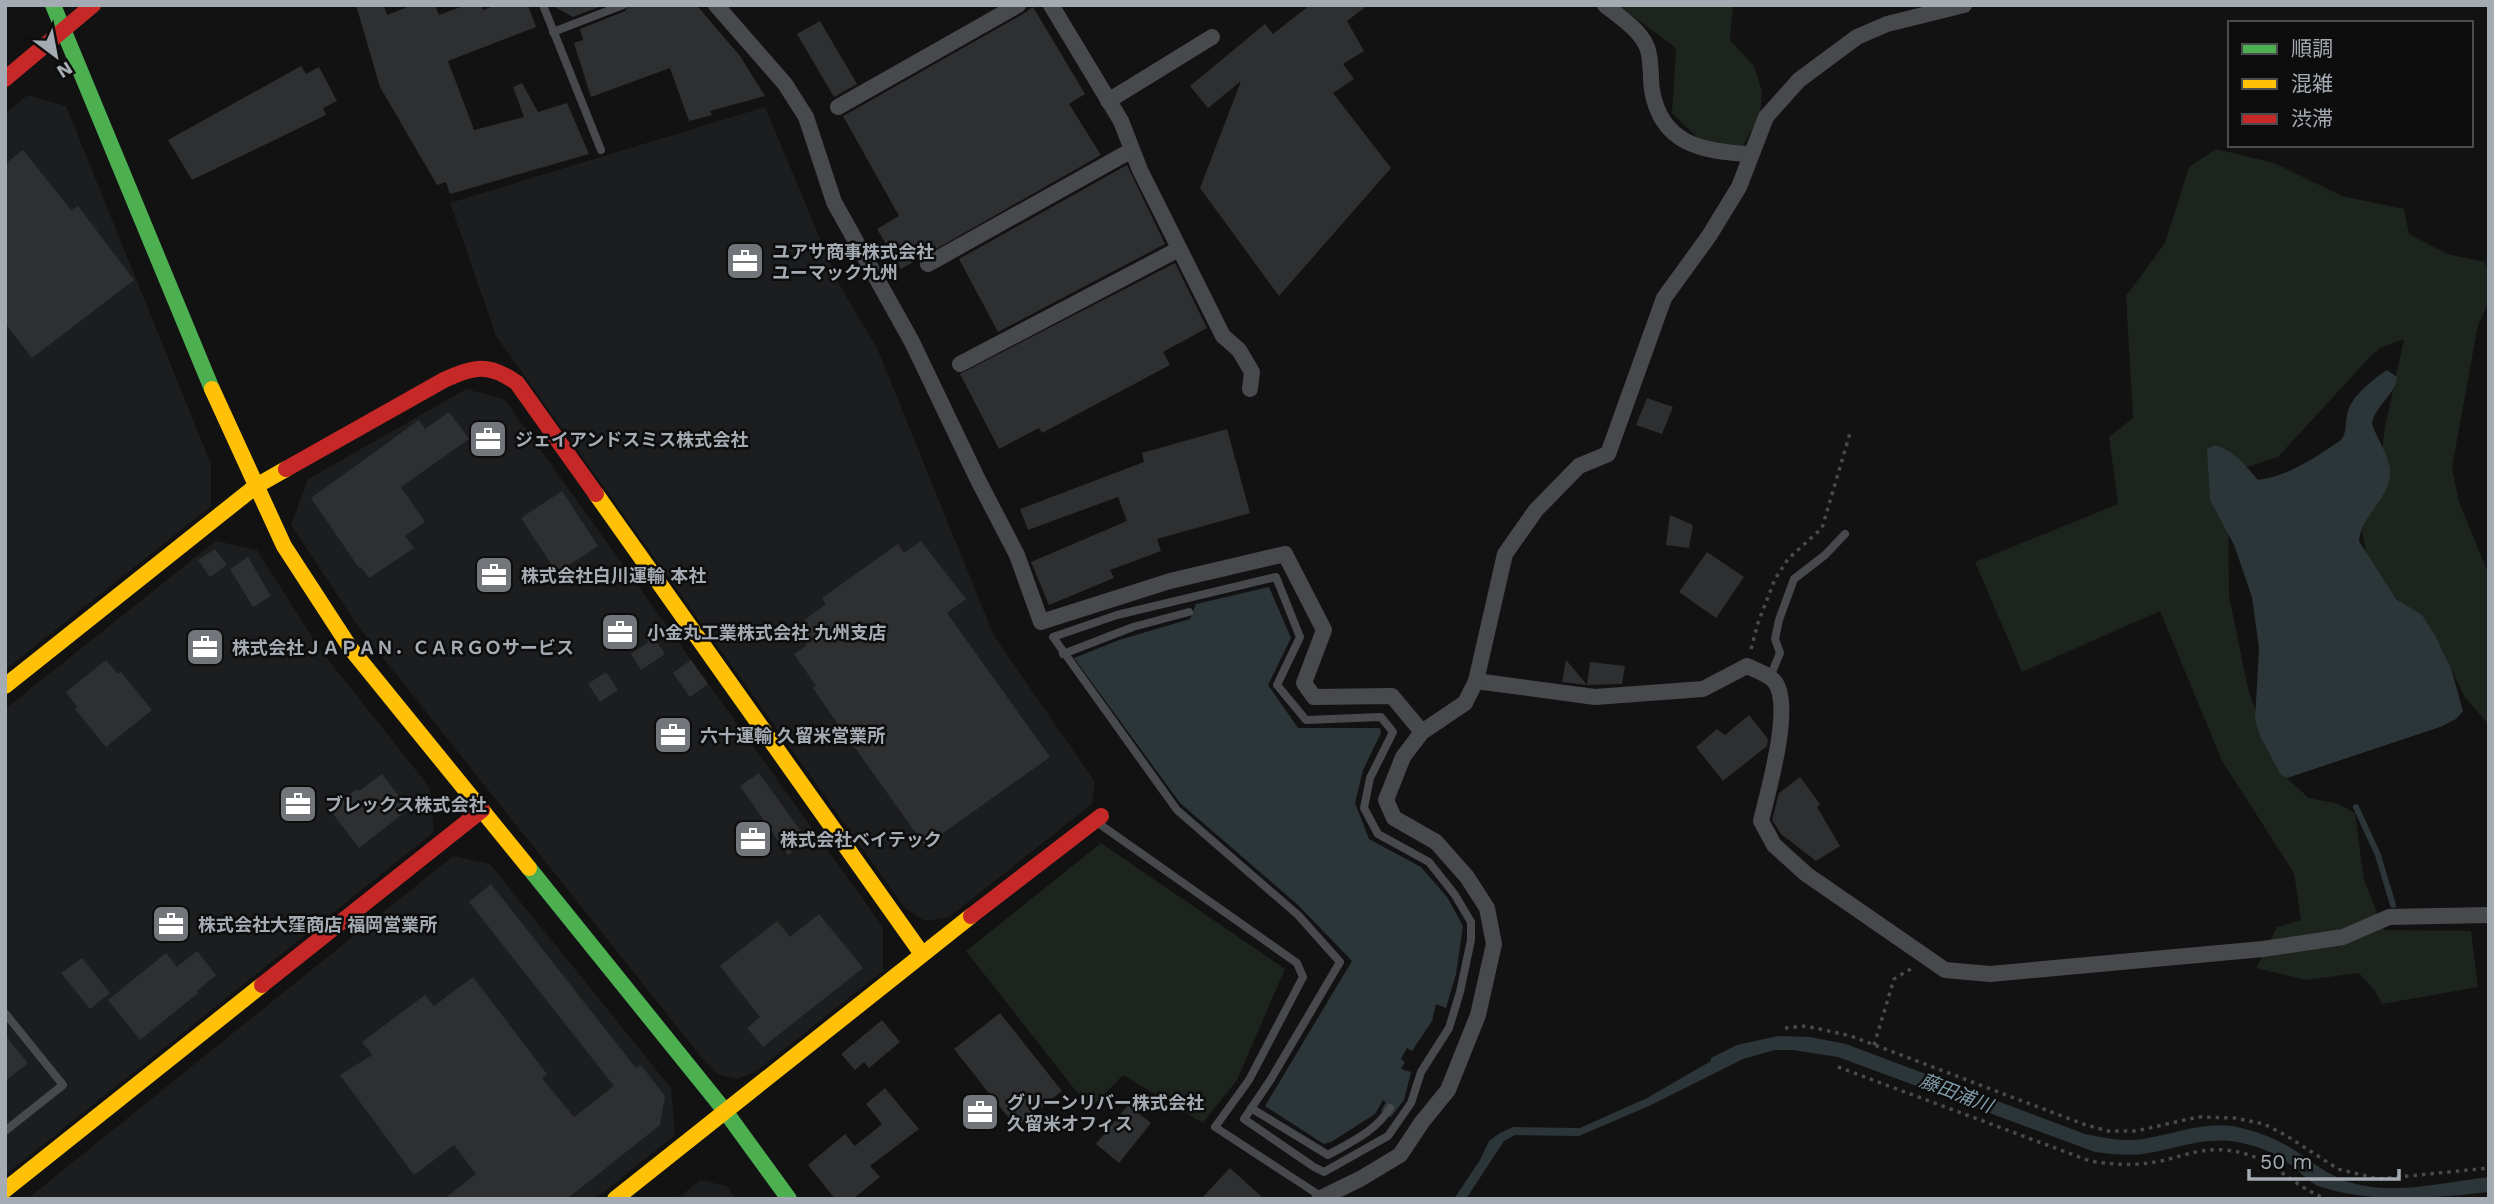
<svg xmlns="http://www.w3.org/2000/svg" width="2494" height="1204" font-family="'Work Sans','Noto Sans JP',sans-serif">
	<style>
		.built { fill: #1c1d1e }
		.green { fill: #1d231d }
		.water { fill: #2c3538 }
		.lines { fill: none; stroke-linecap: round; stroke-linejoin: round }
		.stream { stroke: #2c3538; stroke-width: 6 }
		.building { fill: #2e2f30 }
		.path { stroke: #494a4c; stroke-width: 3.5; stroke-dasharray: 3.5 5; stroke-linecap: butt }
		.lane { stroke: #47494c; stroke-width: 8 }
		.street { stroke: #47494c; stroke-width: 16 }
		.fast { stroke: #4caf50; stroke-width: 16 }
		.slow { stroke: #ffc107; stroke-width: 16 }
		.jam { stroke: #c62828; stroke-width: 16 }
		.labels { text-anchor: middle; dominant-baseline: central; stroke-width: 5; stroke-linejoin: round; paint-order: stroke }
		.poi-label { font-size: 18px; font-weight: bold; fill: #a5abb2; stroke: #0d0d0e; text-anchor: start }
		.water-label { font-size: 19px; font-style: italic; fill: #809daa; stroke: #0d0d0e }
	</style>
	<rect width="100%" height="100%" fill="#121213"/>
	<g class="built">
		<polygon points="28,95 66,106 211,464 211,506 5,670 5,113"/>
		<polygon points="765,107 840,286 877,348 994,636 1095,782 1092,804 949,917 925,921 904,907 496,336 450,203"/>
		<polygon points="466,389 504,399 883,927 883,971 754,1073 737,1079 719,1075 702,1058 360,629 291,525 308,479"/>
		<polygon points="216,541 257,550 319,648 430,788 434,832 5,1175 5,709"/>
		<polygon points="453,856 490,864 671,1088 675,1135 595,1199 31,1199 32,1195"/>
		<polygon points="700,1180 727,1186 735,1199 677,1199"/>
	</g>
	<g class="green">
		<polygon points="1618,5 1733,5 1730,40 1754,66 1762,91 1760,116 1742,147 1704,144 1672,113 1676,48"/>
		<path d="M2216,149L2274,163L2342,196L2404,209L2409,234L2447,254L2485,262C2494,284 2489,305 2478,325L2452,468L2459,502L2489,575V725L2464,696L2441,647L2370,569L2359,519L2378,482L2385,427L2404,339L2380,348L2369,358L2278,457L2228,473L2229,596L2249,693L2278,770L2309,798L2339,804L2355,813L2364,880L2384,930L2471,931L2478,987L2382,1004L2375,991L2359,973L2305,980L2256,968L2277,927L2301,920L2294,873L2222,761L2160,611L2022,672L1975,562L2118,504L2109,437L2133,418L2126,296L2165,243L2189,167Z"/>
		<polygon points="1101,843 1285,969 1237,1080 1203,1123 1123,1075 1090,1109 966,951"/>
	</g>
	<g class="water">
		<path d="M2387,370L2397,377C2397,392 2376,405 2372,423C2376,439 2392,458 2390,475C2388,500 2361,516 2359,541L2396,599L2422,615L2435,635L2451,668L2463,711L2456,719L2440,727L2287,778L2281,775L2260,736L2255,720L2259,648L2252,597L2234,545L2210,500L2207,449L2215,445C2235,451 2245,465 2258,480C2289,476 2314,458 2340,441C2347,434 2345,425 2347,415C2350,397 2372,380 2387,370Z"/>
		<polygon points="1269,587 1291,638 1268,685 1298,728 1380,728 1381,733 1363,770 1355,803 1369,839 1421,867 1447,897 1463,926 1456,974 1446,1008 1436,1004 1432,1021 1412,1051 1407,1048 1401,1059 1405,1062 1401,1069 1411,1072 1404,1100 1391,1117 1381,1111 1386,1102 1383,1100 1375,1114 1331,1142 1324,1144 1265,1106 1352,961 1298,905 1180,803 1074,658 1119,640 1190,619 1196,604"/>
		<path d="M1778,1036L1810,1037L1846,1044L2085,1134C2106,1138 2126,1143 2148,1138C2176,1133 2203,1122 2232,1126C2253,1130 2273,1137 2291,1148C2310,1160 2326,1174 2346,1181C2390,1197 2444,1182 2489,1177V1192C2436,1198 2364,1204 2316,1185C2304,1178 2294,1166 2282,1159C2269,1150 2253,1145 2237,1142C2204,1136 2176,1149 2143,1154C2127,1156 2111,1154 2095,1152L1838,1057L1793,1050H1775L1743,1059L1649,1106L1579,1136L1515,1135L1504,1141L1466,1199H1454L1480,1160L1489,1141L1500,1133L1513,1127L1580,1128L1647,1098L1711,1061V1058L1737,1045Z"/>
	</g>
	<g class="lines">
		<polyline class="stream" points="2356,807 2378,855 2393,905"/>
	</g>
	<g class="building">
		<polygon points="356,5 384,5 387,15 413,5 435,5 439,15 466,5 481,5 483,10 496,5 528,5 536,27 448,61 474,130 524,117 513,87 522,83 538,112 567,103 589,154 450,194 446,182 437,185 380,87"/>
		<polygon points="551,5 604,5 573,17"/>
		<polygon points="629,5 694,5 699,8 740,56 765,96 710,111 712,115 689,121 670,68 591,97 574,43 583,40 580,29 625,11"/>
		<polygon points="1310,5 1368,5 1347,21 1364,51 1343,64 1354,79 1333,93 1391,168 1279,296 1200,188 1241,81 1208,108 1190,86 1265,24 1273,34"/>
		<polygon points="1033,7 1085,94 1069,104 1101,155 901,269 877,229 899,216 843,116 1023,14"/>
		<polygon points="820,21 857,84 834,97 797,34"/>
		<polygon points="301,66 306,74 319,67 337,101 323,108 326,115 192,180 168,140"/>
		<polygon points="23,150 71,210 78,206 134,280 32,358 5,323 5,164"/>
		<polygon points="1127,165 1165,244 998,332 959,259"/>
		<polygon points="1175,263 1207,328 1163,352 1170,365 1042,433 1039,428 999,449 960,374"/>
		<polygon points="1647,398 1673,407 1662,434 1636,425"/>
		<polygon points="449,412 469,439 401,487 425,522 405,536 414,548 369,578 361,567 359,568 311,498 419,420 425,429"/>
		<polygon points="1227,429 1250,513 1157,539 1161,551 1110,570 1114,578 1049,605 1031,562 1127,521 1118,497 1028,530 1020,509 1144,462 1142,453"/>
		<polygon points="562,491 598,546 557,573 521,518"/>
		<polygon points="1670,515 1693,525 1689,548 1666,545"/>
		<polygon points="921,541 966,599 947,613 1050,757 925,846 830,713 813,688 816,686 794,654 807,645 795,627 826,604 822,598 898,544 904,553"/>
		<polygon points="215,549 227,565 210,577 198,560"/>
		<polygon points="1707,552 1744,577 1716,618 1679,592"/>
		<polygon points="248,557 271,596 253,607 230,569"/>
		<polygon points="654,638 665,654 641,670 631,654"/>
		<polygon points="106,660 118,674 121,672 152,710 106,747 75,709 77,707 66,692"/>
		<polygon points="691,660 708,684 690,697 673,673"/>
		<polygon points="1566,660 1587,685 1562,682"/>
		<polygon points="1590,662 1625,666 1622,684 1587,685"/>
		<polygon points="606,672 618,690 600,702 588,684"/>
		<polygon points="1749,715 1768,739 1767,746 1723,781 1696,747 1717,729 1725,735"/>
		<polygon points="759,773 808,841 788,855 740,786"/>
		<polygon points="382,774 409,809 359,848 330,810 357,789 359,791"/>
		<polygon points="1800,777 1820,804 1817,807 1840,846 1816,861 1781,834 1772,820 1779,793"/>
		<polygon points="491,884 636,1068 641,1065 665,1096 660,1125 567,1199 444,1199 476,1174 454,1145 414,1175 340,1075 372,1055 362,1042 425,995 434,1006 473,977 547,1074 542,1078 574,1117 614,1086 469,902"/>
		<polygon points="819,914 863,968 763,1047 747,1028 760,1017 720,966 777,921 790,937"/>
		<polygon points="197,951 216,975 197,991 198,993 140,1040 108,1000 166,953 177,967"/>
		<polygon points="82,958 110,993 90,1009 61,973"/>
		<polygon points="1000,1013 1062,1091 1016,1127 954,1049"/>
		<polygon points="882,1020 900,1042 869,1068 864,1062 855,1070 841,1054"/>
		<polygon points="5,1035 28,1063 5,1081"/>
		<polygon points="885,1088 919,1129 870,1166 880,1177 853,1199 835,1199 808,1165 845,1134 855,1146 882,1124 866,1104"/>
		<polygon points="1128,1105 1151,1123 1119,1163 1096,1144"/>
		<polygon points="1230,1168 1264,1199 1201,1199"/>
	</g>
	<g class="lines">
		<g class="path">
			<polyline points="1751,649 1758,623 1775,579 1788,559 1822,528 1851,430"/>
			<polyline points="1785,1028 1806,1026 1851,1036 2083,1124 2108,1131 2136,1131 2198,1117 2235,1118 2264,1124 2287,1136 2338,1169 2378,1179 2489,1168"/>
			<polyline points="1874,1045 1894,979 1914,967"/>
			<path d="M1838,1067L2090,1161C2115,1165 2136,1166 2161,1161C2182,1156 2202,1148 2225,1150C2272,1154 2288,1185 2327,1199"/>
		</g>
		<g class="lane">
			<polyline points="543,5 601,150"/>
			<polyline points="553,32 623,5"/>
			<polygon points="1276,577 1300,637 1277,685 1306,720 1381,717 1393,732 1370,778 1364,808 1378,834 1429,862 1455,895 1471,922 1471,940 1460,992 1449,1028 1421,1072 1411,1103 1388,1136 1324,1172 1314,1167 1244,1119 1271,1079 1340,962 1298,915 1177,810 1053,637 1117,615"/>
			<polyline points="1063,654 1133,627 1189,612"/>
			<polyline points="1770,677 1780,653 1775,639 1779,620 1794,579 1825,555 1845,534"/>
			<polyline points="1098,823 1297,963 1303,977 1249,1080 1215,1127 1322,1197"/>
			<polyline points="5,1013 63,1085 5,1131"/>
			<path d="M1251,1108L1328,1155C1351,1142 1376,1131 1390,1108"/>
		</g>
		<g class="street">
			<polyline points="716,5 785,84 806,117 834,202 912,342 978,480 1017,555 1041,622 1170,581 1285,554 1324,630 1304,683 1314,697 1392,696 1422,732"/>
			<polyline points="1051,5 1121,121 1140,170 1223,336 1239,350 1252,372 1250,389"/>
			<path d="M1605,5C1620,17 1639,29 1647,47C1652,59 1650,77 1652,90C1661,145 1704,152 1751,154"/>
			<polyline points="1108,101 1212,37"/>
			<polyline points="838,107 1018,5"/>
			<polyline points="928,264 1132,150"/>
			<polyline points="960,364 1179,249"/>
			<path d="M1476,681L1595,697L1703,689L1747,666C1756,670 1770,675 1775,682C1793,707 1768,791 1761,821L1774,845L1806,874L1945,970L1990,974L2263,949L2343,937L2389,917L2489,915"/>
			<polyline points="1319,1199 1360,1179 1400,1155 1422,1122 1448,1090 1478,1015 1494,944 1487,908 1467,877 1436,842 1394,818 1386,800 1403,757 1422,732 1465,703 1476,681 1505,554 1536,510 1579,466 1608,454 1664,298 1709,236 1739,187 1766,117 1799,80 1857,37 1887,24 1964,5"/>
		</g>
		<g class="fast">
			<polyline points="53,5 212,389"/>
			<polyline points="529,868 725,1111 789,1199"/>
		</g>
		<g class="slow">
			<polyline points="212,389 284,546 351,649 529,868"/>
			<polyline points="596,494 922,954"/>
			<polyline points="5,686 256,486 286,469"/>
			<polyline points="5,1190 262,985"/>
			<polyline points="615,1199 971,916"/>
		</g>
		<g class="jam">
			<polyline points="5,79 93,5"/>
			<path d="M286,469L444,380C474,366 489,363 517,383L596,494"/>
			<polyline points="971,916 1101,816"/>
			<polyline points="262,985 482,810"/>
		</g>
	</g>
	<defs>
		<symbol id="office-square" viewBox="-11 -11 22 22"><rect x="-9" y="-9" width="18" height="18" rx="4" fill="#72757a" stroke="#0d0d0e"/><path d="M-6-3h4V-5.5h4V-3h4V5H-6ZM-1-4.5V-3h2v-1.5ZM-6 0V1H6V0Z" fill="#fff"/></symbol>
	</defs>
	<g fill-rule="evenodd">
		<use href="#office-square" x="723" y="239" width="44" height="44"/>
		<use href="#office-square" x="466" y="417" width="44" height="44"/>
		<use href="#office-square" x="472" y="553" width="44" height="44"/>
		<use href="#office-square" x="598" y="610" width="44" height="44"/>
		<use href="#office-square" x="183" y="625" width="44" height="44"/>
		<use href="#office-square" x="651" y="713" width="44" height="44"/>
		<use href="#office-square" x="276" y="782" width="44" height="44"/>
		<use href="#office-square" x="731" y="817" width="44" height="44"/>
		<use href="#office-square" x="149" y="902" width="44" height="44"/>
		<use href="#office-square" x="958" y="1090" width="44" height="44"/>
	</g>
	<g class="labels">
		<g class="poi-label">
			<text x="772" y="251">ユアサ商事株式会社<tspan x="772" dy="21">ユーマック九州</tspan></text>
			<text x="515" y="439">ジェイアンドスミス株式会社</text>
			<text x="521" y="575">株式会社白川運輸 本社</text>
			<text x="647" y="632">小金丸工業株式会社 九州支店</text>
			<text x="232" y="647">株式会社ＪＡＰＡＮ．ＣＡＲＧＯサービス</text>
			<text x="700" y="735">六十運輸 久留米営業所</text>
			<text x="325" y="804">ブレックス株式会社</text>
			<text x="780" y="839">株式会社ベイテック</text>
			<text x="198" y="924">株式会社大窪商店 福岡営業所</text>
			<text x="1007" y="1102">グリーンリバー株式会社<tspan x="1007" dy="21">久留米オフィス</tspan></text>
		</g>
		<g class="water-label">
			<text transform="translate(1956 1093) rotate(21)">藤田浦川</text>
		</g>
	</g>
	<rect width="2494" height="1204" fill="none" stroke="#a5abb2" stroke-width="14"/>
	<rect x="2228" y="21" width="245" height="126" fill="#0d0d0e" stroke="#4a4c50" stroke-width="2"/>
	<rect x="2242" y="44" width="35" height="10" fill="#4caf50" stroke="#4a4c50" stroke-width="2"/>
	<text x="2291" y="56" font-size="21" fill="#a5abb2">順調</text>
	<rect x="2242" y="79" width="35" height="10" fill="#ffc107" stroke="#4a4c50" stroke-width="2"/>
	<text x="2291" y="91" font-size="21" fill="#a5abb2">混雑</text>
	<rect x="2242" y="114" width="35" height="10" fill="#c62828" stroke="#4a4c50" stroke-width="2"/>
	<text x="2291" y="126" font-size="21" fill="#a5abb2">渋滞</text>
	<g transform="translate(56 56) rotate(148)" stroke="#0d0d0e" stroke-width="5" paint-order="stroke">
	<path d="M0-5L12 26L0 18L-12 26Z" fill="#a5abb2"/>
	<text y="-10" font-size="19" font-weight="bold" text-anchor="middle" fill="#a5abb2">N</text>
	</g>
	<path d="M2249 1169v10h150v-10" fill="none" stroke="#a5abb2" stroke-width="3.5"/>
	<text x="2260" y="1169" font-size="21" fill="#a5abb2" stroke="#0d0d0e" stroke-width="5" paint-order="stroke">50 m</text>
</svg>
